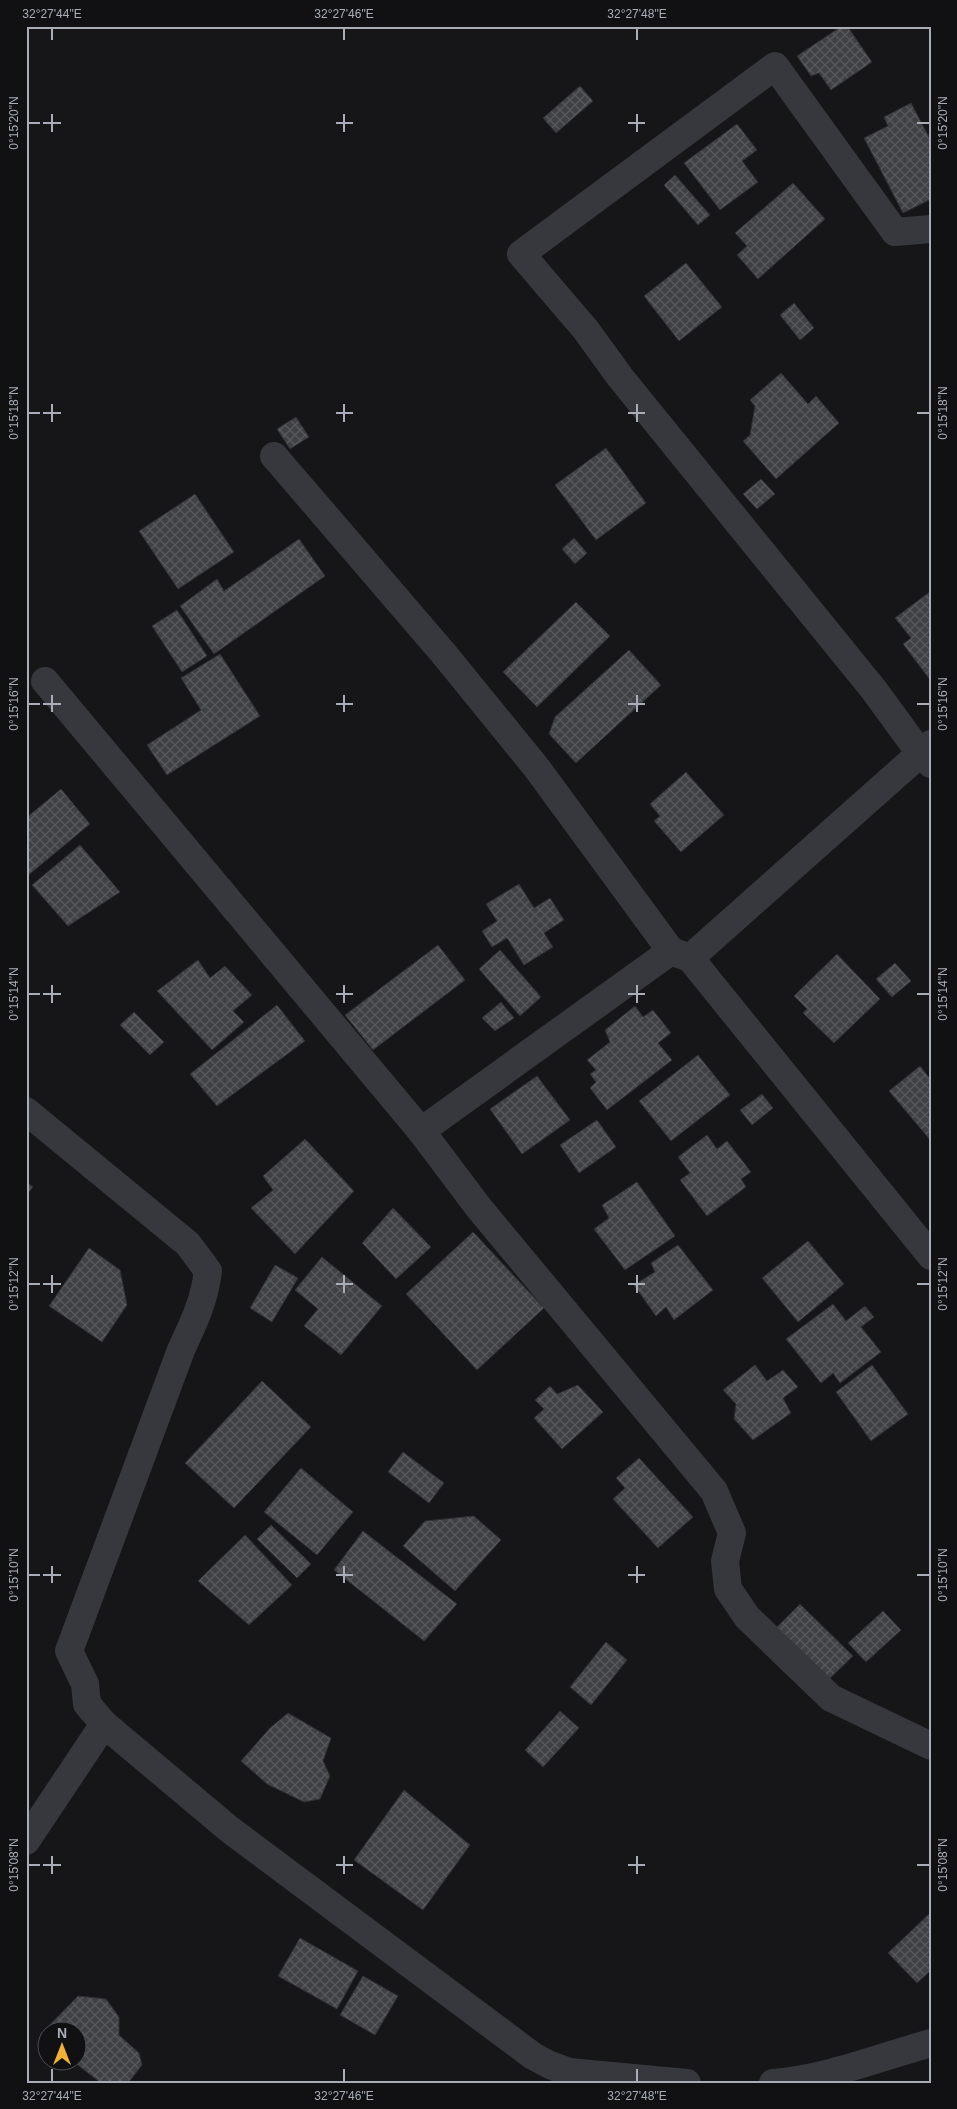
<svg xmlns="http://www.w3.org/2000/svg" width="957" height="2109" font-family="Arial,sans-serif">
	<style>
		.building { fill: url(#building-cross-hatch); stroke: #303034 }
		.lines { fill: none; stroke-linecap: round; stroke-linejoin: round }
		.street { stroke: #37383d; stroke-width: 28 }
		.ticks { fill: none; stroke: #a8adb8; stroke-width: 2 }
		.neatline { fill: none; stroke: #a8adb8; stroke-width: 2 }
		.ticks-label { font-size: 12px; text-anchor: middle; fill: #a8adb8 }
	</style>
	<defs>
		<pattern id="building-cross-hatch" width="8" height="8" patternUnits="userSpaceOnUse" patternTransform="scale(1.25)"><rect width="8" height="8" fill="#404145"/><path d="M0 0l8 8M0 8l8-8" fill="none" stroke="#595a5e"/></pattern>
	</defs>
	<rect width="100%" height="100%" fill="#161618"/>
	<g class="building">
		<polygon points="842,26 847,26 872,62 831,90 819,73 811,76 797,56"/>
		<polygon points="580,86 593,101 556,133 543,118"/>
		<polygon points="911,103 931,141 931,199 903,213 864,138 888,126 884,117"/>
		<polygon points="737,124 757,150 742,161 758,182 720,210 684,163"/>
		<polygon points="675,175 710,215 698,225 664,185"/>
		<polygon points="793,183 825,219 758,279 737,255 747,246 735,233"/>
		<polygon points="686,263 722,307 679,341 644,296"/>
		<polygon points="794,303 814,328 800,340 780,315"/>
		<polygon points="781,373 808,404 816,396 839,423 776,479 743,441 750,435 755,406 750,400"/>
		<polygon points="296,417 309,437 290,449 277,429"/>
		<polygon points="606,448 646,503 596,540 555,485"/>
		<polygon points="761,479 775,494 757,509 743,494"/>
		<polygon points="195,494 234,552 178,589 139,531"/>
		<polygon points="574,538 587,553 575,564 562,549"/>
		<polygon points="299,539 325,576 214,654 180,606 217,579 224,591"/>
		<polygon points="931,591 931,681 903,644 911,638 895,618"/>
		<polygon points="576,602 610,636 537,707 503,672"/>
		<polygon points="177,610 207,656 182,672 152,626"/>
		<polygon points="629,650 661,685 576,763 549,734 555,717"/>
		<polygon points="220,654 260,716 167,775 147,745 201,710 181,678"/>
		<polygon points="686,772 724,815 681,852 654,821 660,816 650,804"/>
		<polygon points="61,789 90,824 26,877 26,818"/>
		<polygon points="80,845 120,892 68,926 32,885"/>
		<polygon points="519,884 534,908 550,898 564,920 544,933 553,947 524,965 507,938 492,947 482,931 497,921 486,904"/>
		<polygon points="438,945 465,980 373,1050 345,1015"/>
		<polygon points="500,950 541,997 520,1016 479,969"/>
		<polygon points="837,954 880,999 834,1043 803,1013 807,1009 794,996"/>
		<polygon points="198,960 210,978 225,966 252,995 233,1011 244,1022 212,1050 157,991"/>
		<polygon points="895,963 911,981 892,997 876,979"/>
		<polygon points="501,1002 514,1018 495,1031 482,1018"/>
		<polygon points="277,1005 305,1041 217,1106 190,1074"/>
		<polygon points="635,1006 643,1017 653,1010 671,1033 658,1043 672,1060 607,1110 590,1088 596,1082 590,1074 596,1070 587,1060 610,1042 605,1030"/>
		<polygon points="134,1012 164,1042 150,1055 120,1025"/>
		<polygon points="698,1055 730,1095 671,1141 639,1101"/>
		<polygon points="920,1066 931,1080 931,1141 889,1091"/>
		<polygon points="537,1076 570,1120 522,1154 490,1109"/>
		<polygon points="762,1094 773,1108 752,1125 740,1110"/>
		<polygon points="597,1120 616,1147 579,1173 560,1145"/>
		<polygon points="707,1135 717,1149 727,1141 751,1172 741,1179 746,1187 707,1216 680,1180 690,1173 678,1157"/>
		<polygon points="305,1139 354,1191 295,1254 251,1208 273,1190 263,1176"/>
		<polygon points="26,1182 33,1187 26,1195"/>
		<polygon points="637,1182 675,1236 625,1270 594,1229 609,1218 602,1205"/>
		<polygon points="393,1208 431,1247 396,1279 362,1243"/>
		<polygon points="473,1232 544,1308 477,1370 406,1294"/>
		<polygon points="808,1241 844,1284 798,1322 762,1278"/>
		<polygon points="678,1245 713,1290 674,1320 666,1307 656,1316 634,1285 655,1272 651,1263"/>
		<polygon points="89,1248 120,1270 127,1305 102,1342 49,1306"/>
		<polygon points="322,1257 382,1306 341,1355 304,1326 318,1309 295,1290"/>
		<polygon points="275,1265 298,1278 272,1322 250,1308"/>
		<polygon points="833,1304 846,1321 865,1306 874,1317 861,1327 881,1352 840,1383 833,1373 821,1383 786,1339"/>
		<polygon points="755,1365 767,1381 783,1370 798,1387 783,1398 791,1413 753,1440 734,1419 736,1404 723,1390"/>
		<polygon points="872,1365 908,1414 871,1441 836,1392"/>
		<polygon points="262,1381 311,1427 234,1508 185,1463"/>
		<polygon points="578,1385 603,1412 562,1449 534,1418 544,1409 535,1400 550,1386 557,1394"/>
		<polygon points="403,1452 444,1483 429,1503 388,1472"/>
		<polygon points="639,1458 693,1517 658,1548 613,1499 625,1488 616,1478"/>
		<polygon points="301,1468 353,1512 317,1555 264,1512"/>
		<polygon points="474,1516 501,1540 455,1591 403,1546 425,1521"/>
		<polygon points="271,1525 311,1564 297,1578 257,1539"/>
		<polygon points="363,1531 457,1604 424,1641 334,1570"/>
		<polygon points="245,1535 292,1585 249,1625 198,1581"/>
		<polygon points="800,1604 853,1656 825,1683 773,1631"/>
		<polygon points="883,1611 901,1630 866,1662 848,1643"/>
		<polygon points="606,1642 627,1660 591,1705 570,1687"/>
		<polygon points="560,1711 579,1728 543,1767 525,1750"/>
		<polygon points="288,1713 331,1738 323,1761 330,1776 320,1799 304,1802 267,1784 241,1761 270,1728"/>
		<polygon points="404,1790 470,1845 423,1910 354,1860"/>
		<polygon points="931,1912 931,1970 917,1983 888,1953"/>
		<polygon points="300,1938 358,1971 337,2009 278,1976"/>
		<polygon points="363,1976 398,1996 375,2035 340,2015"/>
		<polygon points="78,1996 106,1999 119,2017 119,2035 139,2053 142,2065 128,2083 101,2083 74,2062 78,2062 78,2032 48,2032 48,2043 40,2035"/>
	</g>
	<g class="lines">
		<g class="street">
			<polyline points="931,229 895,232 775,66 521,254 586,330 620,377 874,690 920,753 931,764"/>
			<polyline points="274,456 444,654 536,767 671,951 690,958 931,1256"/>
			<polyline points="45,681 421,1131 479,1208 714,1491 732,1533 725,1561 728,1589 747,1617 831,1698 931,1746"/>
			<polyline points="690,958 931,744"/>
			<path d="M26,1111L188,1244L208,1271C204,1302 194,1322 181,1350L69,1651L85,1684L87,1704L104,1724L229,1829L533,2056L550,2065L569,2072L687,2083"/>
			<polyline points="421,1131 671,951"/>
			<polyline points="26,1841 104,1724"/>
			<path d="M773,2083C829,2078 877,2058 931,2043"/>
		</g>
	</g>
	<path class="ticks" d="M52,28V40M344,28V40M637,28V40M52,114V132M344,114V132M637,114V132M28,123H40M43,123H61M336,123H353M628,123H645M917,123H930M52,404V422M344,404V422M637,404V422M28,413H40M43,413H61M336,413H353M628,413H645M917,413H930M52,695V712M344,695V712M637,695V712M28,704H40M43,704H61M336,704H353M628,704H645M917,704H930M52,985V1003M344,985V1003M637,985V1003M28,994H40M43,994H61M336,994H353M628,994H645M917,994H930M52,1275V1293M344,1275V1293M637,1275V1293M28,1284H40M43,1284H61M336,1284H353M628,1284H645M917,1284H930M52,1566V1583M344,1566V1583M637,1566V1583M28,1575H40M43,1575H61M336,1575H353M628,1575H645M917,1575H930M52,1856V1874M344,1856V1874M637,1856V1874M28,1865H40M43,1865H61M336,1865H353M628,1865H645M917,1865H930M52,2069V2082M344,2069V2082M637,2069V2082"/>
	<rect width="957" height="2109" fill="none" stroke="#111113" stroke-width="55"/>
	<g transform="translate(62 2046)"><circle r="24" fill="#111113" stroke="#4d4f55"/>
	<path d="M0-4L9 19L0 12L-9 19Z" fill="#f2b134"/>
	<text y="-8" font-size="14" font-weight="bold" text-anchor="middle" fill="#a8adb8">N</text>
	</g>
	<rect x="28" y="28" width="902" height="2054" class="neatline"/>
	<g class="ticks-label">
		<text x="52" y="18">32°27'44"E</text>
		<text x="344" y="18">32°27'46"E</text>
		<text x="637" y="18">32°27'48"E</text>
		<text transform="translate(14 123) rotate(-90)" y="4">0°15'20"N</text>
		<text transform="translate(943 123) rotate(-90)" y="4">0°15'20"N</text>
		<text transform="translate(14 413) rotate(-90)" y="4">0°15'18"N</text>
		<text transform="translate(943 413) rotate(-90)" y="4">0°15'18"N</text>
		<text transform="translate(14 704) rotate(-90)" y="4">0°15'16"N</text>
		<text transform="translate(943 704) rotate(-90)" y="4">0°15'16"N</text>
		<text transform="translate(14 994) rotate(-90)" y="4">0°15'14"N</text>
		<text transform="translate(943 994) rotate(-90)" y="4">0°15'14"N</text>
		<text transform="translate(14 1284) rotate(-90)" y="4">0°15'12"N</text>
		<text transform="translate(943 1284) rotate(-90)" y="4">0°15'12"N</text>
		<text transform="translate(14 1575) rotate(-90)" y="4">0°15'10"N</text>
		<text transform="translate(943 1575) rotate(-90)" y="4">0°15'10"N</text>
		<text transform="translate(14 1865) rotate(-90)" y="4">0°15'08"N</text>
		<text transform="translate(943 1865) rotate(-90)" y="4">0°15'08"N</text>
		<text x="52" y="2100">32°27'44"E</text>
		<text x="344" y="2100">32°27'46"E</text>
		<text x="637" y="2100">32°27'48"E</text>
	</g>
</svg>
